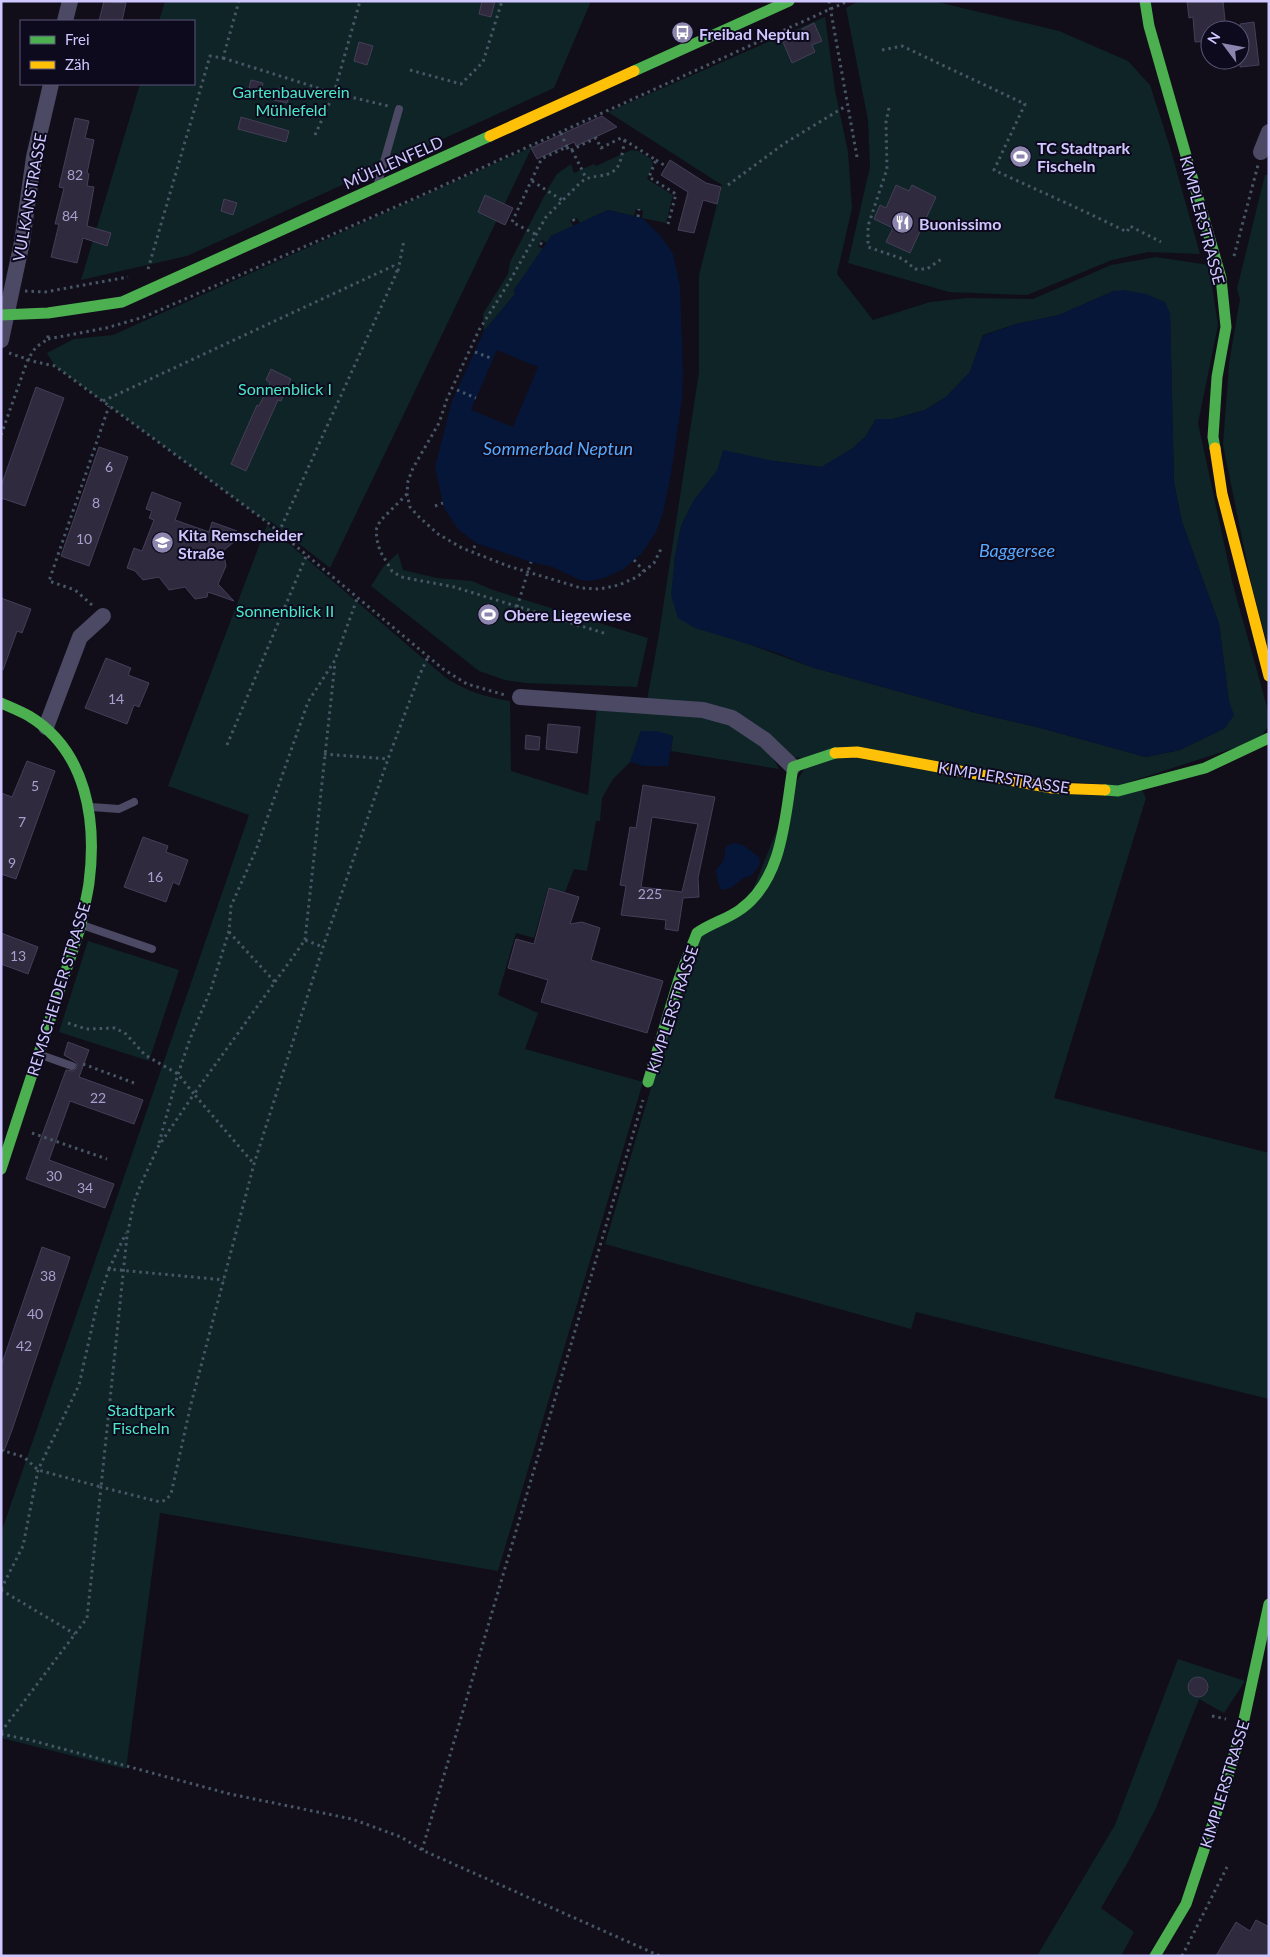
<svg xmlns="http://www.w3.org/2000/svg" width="1270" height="1957" font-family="Lato,sans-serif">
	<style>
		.green { fill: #0e2426; fill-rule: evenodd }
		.water { fill: #061639 }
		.pier { fill: #110e1a }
		.building { fill: #2f2a3d; stroke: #443f58; fill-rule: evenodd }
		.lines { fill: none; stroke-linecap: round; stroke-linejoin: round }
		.path { stroke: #475766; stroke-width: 3; stroke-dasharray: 2.5 4; stroke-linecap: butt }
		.lane { stroke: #4b4963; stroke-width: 8 }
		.street { stroke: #4b4963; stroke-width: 16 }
		.fast { stroke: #4caf50; stroke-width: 11 }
		.slow { stroke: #ffc107; stroke-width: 11 }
		.labels { text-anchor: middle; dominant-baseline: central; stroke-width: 4; stroke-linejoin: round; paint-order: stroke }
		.number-label { font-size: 14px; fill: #a7a0ce }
		.poi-label { font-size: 16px; font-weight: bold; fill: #cfc7ff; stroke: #0e0a1e; text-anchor: start }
		.park-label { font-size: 16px; fill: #49e8c6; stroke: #0e0a1e }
		.street-label { font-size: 16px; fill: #cfc7ff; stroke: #0e0a1e }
		.water-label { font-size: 18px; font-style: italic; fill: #5af; stroke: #0e0a1e }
	</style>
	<rect width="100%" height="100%" fill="#110e1a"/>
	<g class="green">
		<polygon points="165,1 591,1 554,88 187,256 81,280 140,84 194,84 194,21 159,21"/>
		<polygon points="859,1 933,1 1059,31 1128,61 1150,85 1169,144 1200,254 1148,252 1112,260 1027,295 949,292 848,263 870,167 868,120 846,8"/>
		<path d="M825,17L835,90L848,152L852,208L837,274L873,320L930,302L968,298L1033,299L1111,265L1156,257L1209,265L1218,325L1198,423L1233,585L1269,714V725L1259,740L1117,786L791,757L758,728L647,700L659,634L699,372V275L722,185L608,112ZM1114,291L1170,313L1174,483L1182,522L1219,624L1229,702L1233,715L1225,728L1180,750L1146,757L1037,727L976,713L811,667L678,618L672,595L675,557L681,526L694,500L717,471L774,461L822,467L853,448L866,436L876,419H893L925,410L946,397L970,372L983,335L1016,324L1059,315Z"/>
		<polygon points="532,147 330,568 269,520 267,522 55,366 47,353 74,339 113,335"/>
		<polygon points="631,150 638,151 651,159 653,165 647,179 673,195 666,223 642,218 643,210 636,209 634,216 608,210 580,223 577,218 570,220 573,226 551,236 547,243 542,240 538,246 543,249 514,290 515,294 484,331 483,314 508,274 510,262 549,187 557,174 571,164 574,173 594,164 596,166"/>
		<polygon points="1265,175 1269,175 1269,650 1252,587 1223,445 1229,364 1240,299 1237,289"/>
		<path d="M267,525L446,678C466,691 486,697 510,701L511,771L588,795L597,707L672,711L729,722L771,755L779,769L671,751L673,736L641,731L630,762L613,779L602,798L600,821H596L587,871L574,869L565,892L548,888L534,938L516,933L498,995L538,1013L525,1049L643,1082L498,1571L160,1513L126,1769L1,1738V1533L249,815L168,786Z"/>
		<polygon points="398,553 403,570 437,578 472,581 493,590 648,638 637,687 525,683 505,680 479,671 371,586 383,567"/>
		<polygon points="836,758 1142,790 1146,798 1054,1098 1269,1153 1269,1399 916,1312 911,1329 605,1244 678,996 701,935 744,912 796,782 805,768"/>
		<polygon points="88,941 179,970 149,1061 59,1032"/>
		<polygon points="1178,1659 1245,1681 1224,1713 1199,1699 1156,1808 1129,1860 1101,1908 1134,1932 1121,1956 1037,1956 1115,1825"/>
	</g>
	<g class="water">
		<polygon points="608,210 642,218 660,235 673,254 680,286 683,375 682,399 671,474 663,513 656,532 641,554 622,570 604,578 589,581 580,580 553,567 531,562 476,543 458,529 444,508 435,467 452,401 484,331 515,294 514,290 551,236"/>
		<polygon points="1124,290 1146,294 1165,302 1170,313 1174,483 1182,522 1219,624 1229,702 1234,715 1225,728 1180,750 1146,757 1037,727 976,713 811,667 778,653 695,628 678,618 671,595 675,557 681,526 694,500 717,471 723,450 774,461 822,467 853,448 866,436 876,419 893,419 925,410 946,397 970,372 983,336 1016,324 1059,315 1114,291"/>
		<polygon points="641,731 657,731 673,736 668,766 644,766 630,762"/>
		<path d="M735,843L743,845L759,857L760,864L752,875L742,879L731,888L722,890L719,886L716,870C718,867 723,863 724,859C727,848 721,847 735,843Z"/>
	</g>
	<polygon class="pier" points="497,350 538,367 513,427 471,410"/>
	<g class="building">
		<polygon points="104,1 126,3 122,21 99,21"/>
		<polygon points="482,1 495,1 491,17 479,14"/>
		<polygon points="1187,1 1223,1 1226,30 1210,30 1210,41 1195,42 1193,17 1189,18"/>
		<polygon points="1254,22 1259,65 1240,67 1240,24"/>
		<polygon points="814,23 822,41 812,45 815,52 792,63 783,42 804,33 802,29"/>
		<polygon points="359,42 373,46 367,65 354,61"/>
		<polygon points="251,80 263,83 260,95 248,92"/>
		<polygon points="278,88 290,91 287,103 274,100"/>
		<polygon points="602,116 617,127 576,146 574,142 537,159 531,148"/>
		<polygon points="241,117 289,131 286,142 238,129"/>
		<polygon points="75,118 89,121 85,138 94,140 87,173 89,174 87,186 94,187 87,226 111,233 107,246 83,238 77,263 51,257 59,224 55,224 64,188 59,187"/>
		<polygon points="670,160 706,183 721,187 717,204 703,200 694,233 678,230 688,192 661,175"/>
		<polygon points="896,185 909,191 912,185 936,197 910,253 886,242 893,228 874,219 880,205 886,208"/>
		<polygon points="485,195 513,208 505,225 478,212"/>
		<polygon points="224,199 237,203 233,215 221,211"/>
		<polygon points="271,369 291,379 281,401 278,400 246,471 231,464 257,405 259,406 270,383 266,380"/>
		<polygon points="36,387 64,398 25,506 1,498 1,486"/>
		<polygon points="99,447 128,457 89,566 61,556"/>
		<polygon points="152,492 181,503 175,520 209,532 212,522 237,531 235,541 223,551 226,566 218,584 234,601 208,592 207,597 195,599 185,587 169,590 159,577 143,580 135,571 127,568 134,548 142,551 154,520 149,518 152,511 146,509"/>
		<polygon points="1,598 31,609 22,633 17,631 3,670 1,669"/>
		<polygon points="106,658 131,668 128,675 149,683 139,707 134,705 127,724 85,708"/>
		<polygon points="548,724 580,727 577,753 546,749"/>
		<polygon points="526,735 540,737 539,750 525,749"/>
		<polygon points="27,761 55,771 16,879 1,874 1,793 12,797"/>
		<path d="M643,785L715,797L698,878L699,897L683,898L678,931L665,929L666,920L621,915L626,886L620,885L630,827L636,828ZM652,817L698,824L682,892L641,887Z"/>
		<polygon points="143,837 168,846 166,852 188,860 179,885 173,882 166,902 124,887"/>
		<polygon points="549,888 579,897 570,924 582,922 600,928 591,960 663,981 647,1033 541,1002 548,980 508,968 516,939 534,944"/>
		<polygon points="1,933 38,947 28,974 1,964"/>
		<polygon points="68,1042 89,1050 79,1077 143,1100 134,1124 70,1101 49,1160 114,1184 105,1208 26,1179 66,1070 73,1071 77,1067 76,1062 64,1055"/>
		<polygon points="42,1247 70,1257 12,1430 4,1451 1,1451 1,1366"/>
		<circle cx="1198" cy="1687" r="10"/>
		<polygon points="1256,1920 1269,1927 1269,1956 1216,1956 1236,1922 1250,1931"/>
	</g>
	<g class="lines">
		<g class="path">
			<polyline points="829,1 857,157"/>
			<path d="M882,50L902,46L1025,104L994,170C1039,191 1083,210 1127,232L1130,226L1161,242"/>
			<polyline points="223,58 334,93 388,106"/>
			<polyline points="410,70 461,84 483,62 502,1"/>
			<polyline points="889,108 886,122 887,169 868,226 868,247 903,259 915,269 927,269 943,258"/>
			<polyline points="315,135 334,93 360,1"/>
			<path d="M625,140C620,161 622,173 599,176C591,177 586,178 580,183L546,217L508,284L479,330L447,399L439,423L413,468L408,481L407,494L410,507L418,516L438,534L462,548L508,566L581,588L600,589L619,585L637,577L654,563L661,549"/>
			<polyline points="567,147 569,151 596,138 601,148 621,138 656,160 649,177 676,194 668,224"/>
			<polyline points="572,150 586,178"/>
			<polyline points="656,160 664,165"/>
			<polyline points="532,181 562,200"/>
			<polyline points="728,185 785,143 846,106"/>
			<polyline points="638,217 639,209"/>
			<polyline points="573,219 576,224"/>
			<polyline points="535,234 512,222 540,162 543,158 567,147 560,131"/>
			<polyline points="540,243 545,246"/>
			<polyline points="1234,256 1258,165"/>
			<polyline points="148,269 210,56 223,58 239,1"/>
			<polyline points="398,271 404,240"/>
			<polyline points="25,291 45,292 128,277"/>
			<polyline points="48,339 106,328 144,317 420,196 848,1"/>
			<polyline points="475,352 493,359"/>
			<polyline points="9,353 36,362 55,366 267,522 443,669 467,684 505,695"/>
			<polyline points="457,390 476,398"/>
			<polyline points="103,401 393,266 397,272 279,532"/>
			<polyline points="1,435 28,359 36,347 48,339 48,332"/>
			<polyline points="407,494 380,521 376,530 377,540 380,551 392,571 401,577 454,587 607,634"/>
			<polyline points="435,506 443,503"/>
			<polyline points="474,548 476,543"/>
			<polyline points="634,560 644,571"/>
			<polyline points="92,605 75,590 49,581 109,406"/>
			<polyline points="517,607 531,562"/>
			<polyline points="227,745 307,554"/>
			<polyline points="324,754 388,759"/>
			<polyline points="229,932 275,982 194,1094 254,1164"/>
			<polyline points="305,940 335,663"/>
			<polyline points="275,982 305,940 323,947"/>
			<polyline points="83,1064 134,1083"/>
			<polyline points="32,1133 107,1159"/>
			<polyline points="159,1143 178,1074 190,1039 211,989 229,931 231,906 256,850 308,702 335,660 358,596"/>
			<polyline points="109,1269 126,1233"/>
			<polyline points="1,1450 24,1457 38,1470 101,1487 127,1236 134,1202 141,1184 158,1147 194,1094 178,1074 145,1055 126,1034 115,1028 86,1029 68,1023"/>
			<polyline points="1,1589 23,1546 38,1470 79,1385 97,1305 109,1269 224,1280"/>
			<polyline points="1,1590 75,1634"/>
			<polyline points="1212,1716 1226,1719"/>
			<polyline points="1,1732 87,1618 101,1487 160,1502 166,1500 171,1494 191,1404 254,1164 323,947 388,759 419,676 428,657"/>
			<polyline points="1,1734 30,1740 230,1794 352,1819 401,1837 422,1850 660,1956"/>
			<polyline points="422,1850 643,1100"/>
			<polyline points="1182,1956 1227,1867"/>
		</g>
		<g class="lane">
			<polyline points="378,183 399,109"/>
			<polyline points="91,807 119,809 134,802"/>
			<polyline points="82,925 152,949"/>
			<polyline points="41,1055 72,1066"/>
		</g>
		<g class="street">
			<polyline points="65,21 70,1"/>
			<polyline points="1261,152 1269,132"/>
			<polyline points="1,340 22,242 34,157 51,84"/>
			<polyline points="520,697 703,710 732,718 765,740 793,767"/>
			<polyline points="46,727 80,637 103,616"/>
		</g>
		<g class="fast">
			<polyline points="1145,1 1149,26 1221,278 1226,327 1217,377 1213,437 1215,448"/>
			<polyline points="634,71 789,1"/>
			<polyline points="1,315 48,313 122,302 490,136"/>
			<path d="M1,703C10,707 20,711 29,716C87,751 97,821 89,883C87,897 83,911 81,925L1,1169"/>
			<polyline points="1105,790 1118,791 1205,768 1269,738"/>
			<path d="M648,1082L679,979L697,933C711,923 728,919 741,909C784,878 785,814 793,767L835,753"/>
			<polyline points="1155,1956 1186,1904 1223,1793 1243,1724 1269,1604"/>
		</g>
		<g class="slow">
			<polyline points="490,136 634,71"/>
			<polyline points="1215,448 1222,494 1269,676"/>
			<polyline points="835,753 857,752 1052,788 1105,790"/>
		</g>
	</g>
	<defs>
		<symbol id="bus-disc" viewBox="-11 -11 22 22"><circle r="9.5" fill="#8c86af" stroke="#0e0a1e"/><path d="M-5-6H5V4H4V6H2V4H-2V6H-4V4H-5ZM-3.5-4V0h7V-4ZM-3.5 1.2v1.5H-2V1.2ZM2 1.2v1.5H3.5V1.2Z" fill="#fff"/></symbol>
		<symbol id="stadium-disc" viewBox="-11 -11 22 22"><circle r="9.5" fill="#8c86af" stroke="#0e0a1e"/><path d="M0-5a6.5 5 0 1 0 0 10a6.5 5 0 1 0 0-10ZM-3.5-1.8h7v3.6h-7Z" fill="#fff"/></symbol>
		<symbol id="restaurant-disc" viewBox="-11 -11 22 22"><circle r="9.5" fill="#8c86af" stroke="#0e0a1e"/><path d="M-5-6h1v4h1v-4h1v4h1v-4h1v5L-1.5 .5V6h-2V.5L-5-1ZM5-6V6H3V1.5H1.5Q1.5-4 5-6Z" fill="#fff"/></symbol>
		<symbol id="school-disc" viewBox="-11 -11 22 22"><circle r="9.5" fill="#8c86af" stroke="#0e0a1e"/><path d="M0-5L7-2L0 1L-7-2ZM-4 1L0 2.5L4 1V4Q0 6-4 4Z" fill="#fff"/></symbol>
	</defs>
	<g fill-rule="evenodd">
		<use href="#bus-disc" x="670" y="20" width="25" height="25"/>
		<use href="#stadium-disc" x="1008" y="144" width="25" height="25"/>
		<use href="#restaurant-disc" x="890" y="210" width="25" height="25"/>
		<use href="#school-disc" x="150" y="530" width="25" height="25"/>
		<use href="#stadium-disc" x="476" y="602" width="25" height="25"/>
	</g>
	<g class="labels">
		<g class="number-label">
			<text x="75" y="174">82</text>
			<text x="70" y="215">84</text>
			<text x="109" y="466">6</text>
			<text x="96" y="502">8</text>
			<text x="84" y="538">10</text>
			<text x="116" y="698">14</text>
			<text x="35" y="785">5</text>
			<text x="22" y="821">7</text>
			<text x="12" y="862">9</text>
			<text x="155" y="876">16</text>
			<text x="650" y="893">225</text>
			<text x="18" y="955">13</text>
			<text x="98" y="1097">22</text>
			<text x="54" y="1175">30</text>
			<text x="85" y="1187">34</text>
			<text x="48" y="1275">38</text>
			<text x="35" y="1313">40</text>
			<text x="24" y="1345">42</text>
		</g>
		<g class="poi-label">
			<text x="699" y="33">Freibad Neptun</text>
			<text x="1037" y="147">TC Stadtpark<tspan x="1037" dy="18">Fischeln</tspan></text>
			<text x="919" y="223">Buonissimo</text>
			<text x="178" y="534">Kita Remscheider<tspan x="178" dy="18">Straße</tspan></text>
			<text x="504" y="614">Obere Liegewiese</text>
		</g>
		<g class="park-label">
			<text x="291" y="91">Gartenbauverein<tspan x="291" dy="18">Mühlefeld</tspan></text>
			<text x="285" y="388">Sonnenblick I</text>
			<text x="285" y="610">Sonnenblick II</text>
			<text x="141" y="1409">Stadtpark<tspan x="141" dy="18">Fischeln</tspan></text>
		</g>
		<g class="street-label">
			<text transform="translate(393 162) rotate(-24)">MÜHLENFELD</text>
			<text transform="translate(29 197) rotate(-80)">VULKANSTRASSE</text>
			<text transform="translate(1203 220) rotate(75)">KIMPLERSTRASSE</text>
			<text transform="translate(1004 777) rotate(9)">KIMPLERSTRASSE</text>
			<text transform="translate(58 989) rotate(-73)">REMSCHEIDER STRASSE</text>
			<text transform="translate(672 1009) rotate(-72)">KIMPLERSTRASSE</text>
			<text transform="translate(1224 1784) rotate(-73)">KIMPLERSTRASSE</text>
		</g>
		<g class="water-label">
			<text x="558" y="448">Sommerbad Neptun</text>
			<text x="1017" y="550">Baggersee</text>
		</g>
	</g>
	<rect width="1270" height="1957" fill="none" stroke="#cfc7ff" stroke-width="5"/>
	<rect x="20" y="20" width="175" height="65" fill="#0e0a1e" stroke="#5b5678"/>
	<rect x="30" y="36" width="25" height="8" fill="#4caf50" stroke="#5b5678"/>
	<text x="65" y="45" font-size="15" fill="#cfc7ff">Frei</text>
	<rect x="30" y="61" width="25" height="8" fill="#ffc107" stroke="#5b5678"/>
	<text x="65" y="70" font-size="15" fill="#cfc7ff">Zäh</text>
	<g transform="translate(1225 45) rotate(302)"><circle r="24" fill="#0e0a1e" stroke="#5b5678"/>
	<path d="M0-4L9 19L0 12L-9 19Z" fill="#8c86af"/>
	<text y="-8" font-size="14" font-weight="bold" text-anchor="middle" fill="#cfc7ff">N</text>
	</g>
</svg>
